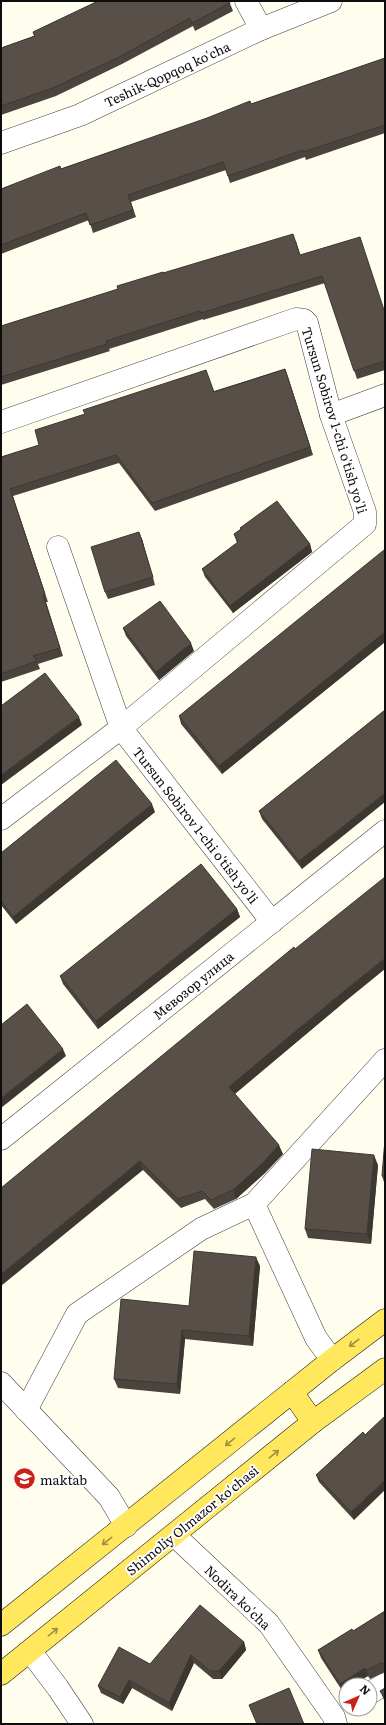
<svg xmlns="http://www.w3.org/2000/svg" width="386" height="1725" font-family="Literata,serif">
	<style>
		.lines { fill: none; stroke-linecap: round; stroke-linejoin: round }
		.minor-casing { stroke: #404040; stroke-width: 23 }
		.major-casing { stroke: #1e1e1e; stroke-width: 23 }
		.minor { stroke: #fff; stroke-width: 22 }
		.major { stroke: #ffe85d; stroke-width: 22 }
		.wall { fill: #4b443e }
		.shaded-wall { fill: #3d3732 }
		.building { fill: #574f48; stroke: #3d3732 }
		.oneway { stroke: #9e903d }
		.labels { text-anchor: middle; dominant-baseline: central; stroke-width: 4; stroke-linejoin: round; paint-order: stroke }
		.street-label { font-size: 13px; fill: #0d0d0d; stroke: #fff }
		.poi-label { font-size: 13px; fill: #0d0d0d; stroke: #fff; text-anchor: start }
	</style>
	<rect width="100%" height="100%" fill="#fffded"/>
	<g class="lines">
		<defs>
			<g id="minor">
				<polyline points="246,1 261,29"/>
				<polyline points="1,143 80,115 261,29 331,1"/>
				<polyline points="331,415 385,395"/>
				<polyline points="1,422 296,319 304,320 307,323 331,415 365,512 365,524 121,728 58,547"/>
				<polyline points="1,819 121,728 272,922"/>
				<polyline points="1,1139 385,831"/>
				<polyline points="332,1360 316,1338 254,1204 385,1060"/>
				<polyline points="1,1383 109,1497 126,1526"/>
				<polyline points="26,1410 77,1314 201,1229 254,1204"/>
				<polyline points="174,1535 269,1624 334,1717 336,1724"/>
				<polyline points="30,1651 58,1688 82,1724"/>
				<polyline points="370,1693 385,1684"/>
			</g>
			<g id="major">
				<polyline points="292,1392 313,1422"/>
				<polyline points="1,1625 332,1360 385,1320"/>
				<polyline points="1,1674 313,1422 385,1369"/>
			</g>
		</defs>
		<use href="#minor" class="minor-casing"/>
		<use href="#major" class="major-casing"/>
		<use href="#minor" class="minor"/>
		<use href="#major" class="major"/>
	</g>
	<g class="wall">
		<polygon points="94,1 229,1 233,11 195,31 193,26 122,64 56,96 1,115 1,48 34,36 33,32 95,3"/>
		<polygon points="385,58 385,133 306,160 305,157 230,183 226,170 131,202 136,217 93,233 89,220 1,254 1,189 251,104"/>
		<polygon points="296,241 300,255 385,312 385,370 357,379 325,283 203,320 203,319 109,349 110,351 1,385 1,326 118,289 163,273"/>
		<polygon points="285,369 313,455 155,511 119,463 13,496 48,602 46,602 63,656 38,664 40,669 1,682 1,457"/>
		<polygon points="234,534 310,544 312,552 233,613 205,577 202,569 237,543"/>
		<polygon points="142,539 155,585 108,599 105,592"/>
		<polygon points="385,551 385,642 222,774 181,724 179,716"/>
		<polygon points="123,628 194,651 159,680 126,636"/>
		<polygon points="385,710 302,869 262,819 259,811"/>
		<polygon points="155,812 16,924 1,905 1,853"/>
		<polygon points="237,909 240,917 98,1029 63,984 60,976"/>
		<polygon points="342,1004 235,1094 283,1154 265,1173 236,1199 214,1209 205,1199 181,1208 143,1170 1,1188"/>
		<polygon points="385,1139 385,1185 382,1176"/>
		<polygon points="378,1165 371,1244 308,1238 305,1229"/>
		<polygon points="260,1266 253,1346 185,1339 180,1394 118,1388 114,1379 189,1306"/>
		<polygon points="363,1432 354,1520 319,1482 316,1475"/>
		<polygon points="385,1611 385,1672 370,1679 368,1676 346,1685 346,1690 343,1692 321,1658 318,1650 353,1631"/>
		<polygon points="244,1642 246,1650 222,1679 213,1679 194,1663 172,1711 132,1688 123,1704 101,1693 98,1686 150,1664"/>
		<polygon points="385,1688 385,1702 380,1691"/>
	</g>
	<g class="shaded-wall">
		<polygon points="285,369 288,377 313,455 310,447"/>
		<polygon points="139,532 142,539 155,585 153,577"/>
		<polygon points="310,544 312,552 233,613 230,606"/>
		<polygon points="385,632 385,642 222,774 219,766"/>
		<polygon points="191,643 194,651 159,680 156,672"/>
		<polygon points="79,717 82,725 1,785 1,775"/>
		<polygon points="385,793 385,802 302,869 299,861"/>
		<polygon points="152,804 155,812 16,924 13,917"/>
		<polygon points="237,909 240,917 98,1029 96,1021"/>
		<polygon points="385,958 385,969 342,1004 232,1096 229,1087 339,995"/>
		<polygon points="63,1049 66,1056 1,1108 1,1098"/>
		<polygon points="279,1145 283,1154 265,1173 236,1199 233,1190"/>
		<polygon points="374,1155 378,1165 371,1244 367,1234"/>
		<polygon points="140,1161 143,1170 1,1286 1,1274"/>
		<polygon points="256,1257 260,1266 253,1346 249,1336"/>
		<polygon points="182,1330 185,1339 180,1394 177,1384"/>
		<polygon points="385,1480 385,1490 354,1520 351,1512"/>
		<polygon points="244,1642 246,1650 222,1679 219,1671"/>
		<polygon points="191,1655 194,1663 172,1711 169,1703"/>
		<polygon points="365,1668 368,1676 354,1685 346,1685 346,1690 343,1692 340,1684"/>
		<polygon points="129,1680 132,1688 123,1704 120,1697"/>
	</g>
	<g class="building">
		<polygon points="95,1 229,1 230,3 192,23 190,18 119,57 53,88 1,106 1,48 35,36 33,32 96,2"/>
		<polygon points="385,58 385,125 303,152 303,150 228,176 223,162 128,195 133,210 90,225 86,213 1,245 1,189 60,166 61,169 207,118 250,101 251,104"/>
		<polygon points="293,234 300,255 360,237 385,313 385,361 354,371 322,276 201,313 200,311 106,341 107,344 1,377 1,326 118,289 117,286 163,272 163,273"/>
		<polygon points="285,369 310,447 152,503 116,455 10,489 45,594 43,595 60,648 33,656 37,661 1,674 1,457 39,445 35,430 85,414 83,410 206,370 214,392"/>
		<polygon points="277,501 310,544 230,606 202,569 238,542 234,534 241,529 240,528"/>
		<polygon points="139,532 153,577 105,592 91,547"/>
		<polygon points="384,550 385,551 385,632 219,766 179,716"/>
		<polygon points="160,601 191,643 156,672 123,628"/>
		<polygon points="45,673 79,717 1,775 1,706"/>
		<polygon points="385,710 385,793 299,861 259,811"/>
		<polygon points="116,760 152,804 13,917 1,901 1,853"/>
		<polygon points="201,864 237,909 96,1021 60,976"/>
		<polygon points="385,877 385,958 339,995 229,1087 279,1145 262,1164 233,1190 211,1200 202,1191 178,1199 140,1161 1,1274 1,1188 294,947 295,949"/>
		<polygon points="27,1004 63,1049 1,1098 1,1025"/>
		<polygon points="385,1139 385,1176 382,1176"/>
		<polygon points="312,1149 374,1155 367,1234 305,1229"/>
		<polygon points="194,1251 256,1257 249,1336 182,1330 177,1384 114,1379 121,1299 189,1306"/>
		<polygon points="385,1416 385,1480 351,1512 316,1475 363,1432 365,1435"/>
		<polygon points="200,1605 244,1642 219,1671 210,1671 191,1655 169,1703 129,1680 120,1697 98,1686 119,1647 150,1664"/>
		<polygon points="385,1611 385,1664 381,1663 367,1670 365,1668 340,1684 318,1650 352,1629 353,1631"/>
		<polygon points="289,1688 304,1724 257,1724 249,1705"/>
		<polygon points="385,1688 385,1698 380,1691"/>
	</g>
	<defs><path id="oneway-shaft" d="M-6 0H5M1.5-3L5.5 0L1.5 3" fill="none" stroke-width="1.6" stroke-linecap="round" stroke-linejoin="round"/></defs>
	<g class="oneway">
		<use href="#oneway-shaft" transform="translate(354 1343) rotate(143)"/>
		<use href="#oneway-shaft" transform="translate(230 1442) rotate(141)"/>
		<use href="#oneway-shaft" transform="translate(274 1454) rotate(-39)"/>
		<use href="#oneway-shaft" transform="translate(107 1541) rotate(142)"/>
		<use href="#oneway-shaft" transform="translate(53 1632) rotate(-39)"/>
	</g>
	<defs>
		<symbol id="school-disc" viewBox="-11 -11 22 22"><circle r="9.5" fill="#c92218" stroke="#fff"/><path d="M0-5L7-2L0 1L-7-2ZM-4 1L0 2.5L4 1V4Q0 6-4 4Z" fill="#fff"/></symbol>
	</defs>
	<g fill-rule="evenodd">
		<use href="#school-disc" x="12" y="1466" width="25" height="25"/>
	</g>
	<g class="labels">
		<g class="street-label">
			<text transform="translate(167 74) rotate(-25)">Teshik-Qopqoq ko'cha</text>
			<text transform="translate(335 420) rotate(73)">Tursun Sobirov 1-chi o'tish yo'li</text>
			<text transform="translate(196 825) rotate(52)">Tursun Sobirov 1-chi o'tish yo'li</text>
			<text transform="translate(193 985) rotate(-39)">Мевозор улица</text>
			<text transform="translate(192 1520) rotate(-39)">Shimoliy Olmazor ko'chasi</text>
			<text transform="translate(238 1597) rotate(44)">Nodira ko'cha</text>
		</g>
		<g class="poi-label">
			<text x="40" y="1479">maktab</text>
		</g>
	</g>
	<rect width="386" height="1725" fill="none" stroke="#0d0d0d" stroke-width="4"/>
	<g transform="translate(358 1697) rotate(45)"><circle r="19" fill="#ffffff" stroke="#9e9e9e"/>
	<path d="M0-3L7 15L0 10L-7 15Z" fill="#c92218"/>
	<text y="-6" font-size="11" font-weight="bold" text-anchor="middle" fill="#0d0d0d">N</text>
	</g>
</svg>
